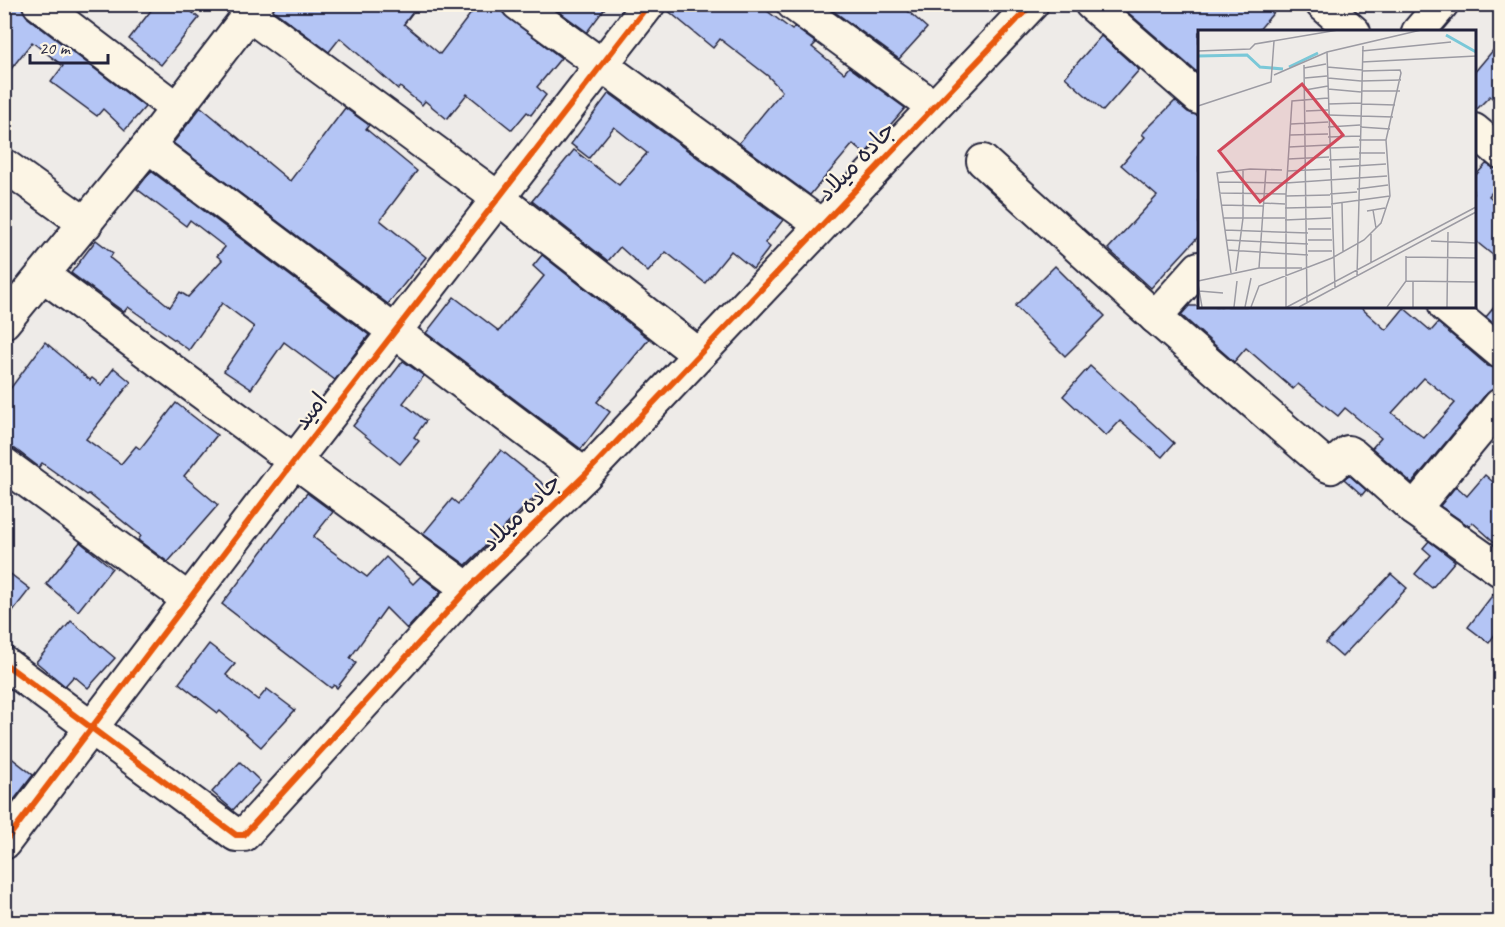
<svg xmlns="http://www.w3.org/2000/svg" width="1505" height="927" font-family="Caveat,'Playpen Sans Arabic',sans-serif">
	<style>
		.building { fill: #b4c5f5; stroke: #22223b; stroke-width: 1.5; fill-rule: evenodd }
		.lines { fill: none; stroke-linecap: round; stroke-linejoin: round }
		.minor-casing { stroke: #22223b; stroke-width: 36 }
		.minor { stroke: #fcf5e5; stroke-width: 32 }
		.cycleway-casing { stroke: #fcf5e5; stroke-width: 10 }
		.cycleway { stroke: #e8590c; stroke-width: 6 }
		.labels { text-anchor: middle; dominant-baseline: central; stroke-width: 4.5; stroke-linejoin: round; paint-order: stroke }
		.street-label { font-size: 24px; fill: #22223b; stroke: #fcf5e5 }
		.inset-river { fill: none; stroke: #7ac8d8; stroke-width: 3 }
		.inset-road { fill: none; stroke: #9c9ba3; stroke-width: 1.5 }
		.view { fill: #d1495b; fill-opacity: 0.15; stroke: #d1495b; stroke-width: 3 }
		.inset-edge { fill: none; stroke: #22223b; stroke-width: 3 }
	</style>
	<rect width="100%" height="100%" fill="#eeebe8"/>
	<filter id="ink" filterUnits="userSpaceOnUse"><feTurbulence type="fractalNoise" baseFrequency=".0167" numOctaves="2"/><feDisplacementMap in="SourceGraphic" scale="12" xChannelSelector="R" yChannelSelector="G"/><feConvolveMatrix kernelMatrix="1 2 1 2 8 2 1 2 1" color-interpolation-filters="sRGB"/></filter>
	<g filter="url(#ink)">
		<g class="building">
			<polygon points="14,4 21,4 28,18 145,107 125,130 103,109 97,116 51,82 63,66 32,42 4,78 4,17"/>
			<polygon points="156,4 182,4 199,18 161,65 129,39"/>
			<polygon points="275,4 419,4 404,24 440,54 478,4 492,4 561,58 537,87 546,95 531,115 527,112 512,130 467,94 447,119 425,101 422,105 400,87 398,89 340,38 329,52 273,10"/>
			<polygon points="549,4 608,4 587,32"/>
			<polygon points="667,4 758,4 792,30 794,27 816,43 812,47 844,73 849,67 905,108 865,154 853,144 810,195 739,143 782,91 768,76 720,39 713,48 666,9"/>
			<polygon points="824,4 900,4 927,28 899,59"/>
			<polygon points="1128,4 1281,4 1257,32 1199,32 1199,74 1124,9"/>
			<polygon points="1101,36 1139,70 1103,111 1065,77"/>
			<polygon points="1500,42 1500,105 1490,96 1473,113 1473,74"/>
			<polygon points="609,93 783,220 765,243 770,247 753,269 731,251 705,283 666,252 648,272 620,247 608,261 532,201 574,150 619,185 647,153 614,127 589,158 571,144"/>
			<polygon points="1175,101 1188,112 1199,116 1199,236 1151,288 1108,249 1157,196 1121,165 1145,137 1142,134"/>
			<polygon points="201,107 290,181 345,108 369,125 366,129 417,171 380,220 426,257 388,304 173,143"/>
			<polygon points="1486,164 1500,169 1500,182 1489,196 1500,206 1500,261 1473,239 1473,178"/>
			<polygon points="151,171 369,335 335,380 284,342 251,389 224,371 254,327 222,303 189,350 128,307 124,312 71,273 96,240 113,253 110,258 170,307 180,292 188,297 222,260 217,256 225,247 190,220 186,226 137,189"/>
			<polygon points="542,255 649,339 597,402 610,412 581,449 426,333 454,297 499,331 544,276 533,266"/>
			<polygon points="1055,266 1105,316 1065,356 1015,306"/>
			<polygon points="1500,300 1500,329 1486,317"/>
			<path d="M1189,306H1359L1386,330L1404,308L1431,331L1438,323L1488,366L1500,369V387L1486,394L1412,483L1372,448L1381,438L1345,408L1338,416L1298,384L1293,389L1246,348L1234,362L1181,315ZM1424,378L1455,403L1424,438L1392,413Z"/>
			<polygon points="45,342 90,380 92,378 101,385 114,368 131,382 86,439 121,464 136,446 140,449 176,403 217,435 184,476 218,505 168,562 138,540 141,536 89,494 87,495 42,463 39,467 15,449 4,446 4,397"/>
			<polygon points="403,361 424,376 403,403 426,421 414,437 419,441 400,464 353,426"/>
			<polygon points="1090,366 1174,443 1162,457 1120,421 1106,436 1063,396"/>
			<polygon points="501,450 546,486 466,565 423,534 452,499 458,504"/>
			<polygon points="1349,475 1366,490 1362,495 1344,479"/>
			<polygon points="1485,475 1500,488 1500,547 1472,522 1469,526 1440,506 1456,486 1467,496"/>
			<polygon points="307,493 333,512 313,537 367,577 386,557 413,584 421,576 441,592 407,629 386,608 350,658 356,663 337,688 334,685 331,688 222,604"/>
			<polygon points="1429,541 1455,561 1432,588 1415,574 1431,555 1423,548"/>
			<polygon points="80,542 112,568 78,611 46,584"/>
			<polygon points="4,569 30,589 4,622"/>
			<polygon points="1391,574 1407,588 1342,657 1326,643"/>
			<polygon points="1498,588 1500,588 1500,627 1489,643 1468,627"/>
			<polygon points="71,621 115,658 88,688 74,676 65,686 36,662"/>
			<polygon points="209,644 235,664 226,675 258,700 267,689 295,710 261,747 220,711 218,713 179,683"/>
			<polygon points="4,752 33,775 4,813"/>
			<polygon points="240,762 260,781 233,810 212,792"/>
		</g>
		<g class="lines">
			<defs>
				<g id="minor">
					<polyline points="39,4 177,109"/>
					<polyline points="518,4 821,225"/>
					<polyline points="793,4 934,107"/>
					<polyline points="1091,4 1199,98"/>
					<polyline points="1322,4 1354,32"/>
					<polyline points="249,15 498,198 698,354"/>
					<polyline points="1418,32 1442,4"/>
					<polyline points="1474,130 1500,152"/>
					<polyline points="148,146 585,475"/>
					<polyline points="983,161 1155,317 1326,465 1331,467 1348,452 1353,455 1414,509 1500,570"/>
					<polyline points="4,165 86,224"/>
					<polyline points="44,276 468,589"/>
					<polyline points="1445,306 1500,352"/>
					<polyline points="1155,317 1199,268"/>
					<polyline points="4,322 148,146 257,4"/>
					<polyline points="4,464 189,600"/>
					<polyline points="1414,509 1500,405"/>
					<polyline points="4,663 236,835 244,835 468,589 585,475 1032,4"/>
					<polyline points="4,843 295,460 649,4"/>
				</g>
			</defs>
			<use href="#minor" class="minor-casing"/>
			<use href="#minor" class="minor"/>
			<defs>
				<g id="cycleway">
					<polyline points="4,663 236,835 244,835 468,589 585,475 1032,4"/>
					<polyline points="4,843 295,460 649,4"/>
				</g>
			</defs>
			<use href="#cycleway" class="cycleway-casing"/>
			<use href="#cycleway" class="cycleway"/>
		</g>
	</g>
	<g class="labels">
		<g class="street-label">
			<text transform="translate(856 161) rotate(-46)">جاده میلاد</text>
			<text transform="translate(310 411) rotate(-52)">امید</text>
			<text transform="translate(521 512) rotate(-44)">جاده میلاد</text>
		</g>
	</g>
	<g transform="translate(1198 30)">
		<rect width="278" height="278" fill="#eeebe8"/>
		<path class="inset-river" d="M248,5L278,22M0,26L49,25L62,37L85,39M91,37L120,23"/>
		<path class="inset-road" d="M0,21L52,19L57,14L140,0M164,21L253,12M129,22L137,258M164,32L278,26M106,35L109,272M129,37L164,40M106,38L128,34M76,45L129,22L223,0M107,48L129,46M130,48L163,51M163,51L203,50M130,59L163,62M107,60L130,56M163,61H202M130,74L163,73M163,74L197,75M0,76L73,52L76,11M108,81L130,80M130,85L195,87M93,94L130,92M130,97L162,95M162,97L192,99M92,105L130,104M130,107L162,106M161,110H188M91,117L131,115M131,118L161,117M161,123H187M90,129L131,127M131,130L161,129M141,137L188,134M89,141L132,139M20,152L88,153L189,146M159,159L190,155M21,163L88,164M132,164L159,162M88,166L132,165M65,173L87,174M144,173L145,222M133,174L192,166M23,175L65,176M87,178L133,177M175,180L178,198M169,181L187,178M25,188H87M87,190L133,188M110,199H133M27,200L110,203M28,210L110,214M110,210H134M233,211L278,213M29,220L110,225M110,221H134M208,227L278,228M173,232V204M61,238L68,139M38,241L45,188V140M33,243L19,143L52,139L84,140M159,246L165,16M0,251L61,238H104M208,251L278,252M0,254L4,277M1,261L25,263M36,277L39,251M47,277L53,248M53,277L61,256L134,228L166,210L183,193L192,166L188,110L203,43L202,40L164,41M88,277V164L94,71L130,68M89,277L278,177M101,277L278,182M189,277L208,251V226M215,277V251M249,277L250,202"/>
		<path class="view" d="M104,54L145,105L62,172L21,121Z"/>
		<rect width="278" height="278" class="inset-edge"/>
	</g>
	<rect width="1505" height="927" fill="none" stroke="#fcf5e5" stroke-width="24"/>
	<rect x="12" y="12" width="1481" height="903" fill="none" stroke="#22223b" stroke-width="2" filter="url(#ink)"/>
	<path d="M30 54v9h78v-9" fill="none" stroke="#22223b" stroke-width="3"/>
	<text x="39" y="54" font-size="18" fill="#22223b" stroke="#fcf5e5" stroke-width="4.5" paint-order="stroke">20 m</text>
</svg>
